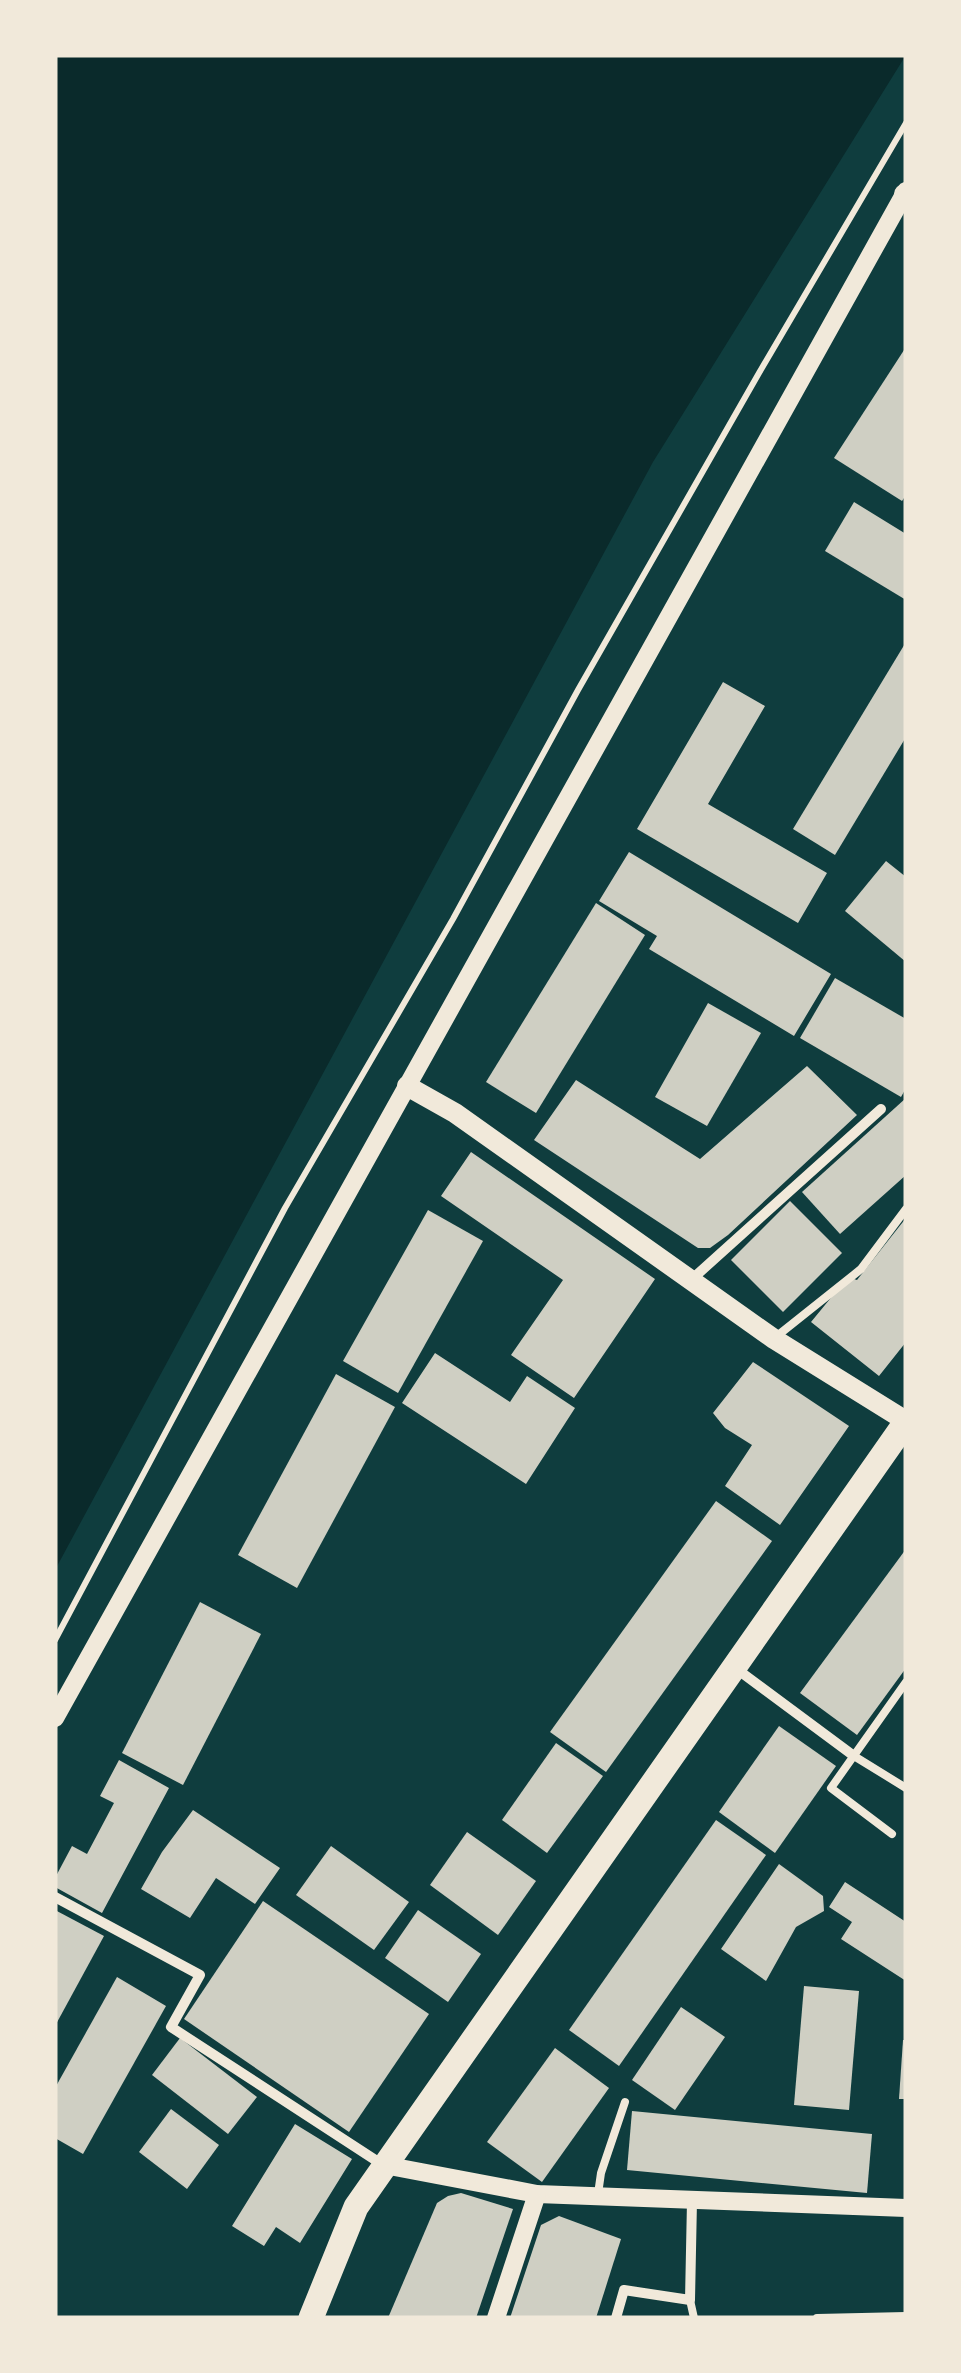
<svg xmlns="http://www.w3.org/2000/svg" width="961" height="2373" font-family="'Crimson Pro',serif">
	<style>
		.water { fill: #0a2a2b }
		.building { fill: #cfcfc3 }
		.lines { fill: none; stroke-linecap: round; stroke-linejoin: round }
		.path { stroke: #f1e9da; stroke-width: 6 }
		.service { stroke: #f1e9da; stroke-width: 8 }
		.minor { stroke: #f1e9da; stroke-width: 10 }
		.tertiary { stroke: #f1e9da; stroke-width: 18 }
		.secondary { stroke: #f1e9da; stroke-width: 20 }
		.primary { stroke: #f1e9da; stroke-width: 25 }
	</style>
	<rect width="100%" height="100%" fill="#0f3d3e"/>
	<polygon class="water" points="55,55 906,55 653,462 55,1570"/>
	<g class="building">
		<polygon points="906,347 906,495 902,501 834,458"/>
		<polygon points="854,502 906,534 906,600 825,551"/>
		<polygon points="906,642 906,737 835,855 793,829"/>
		<polygon points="723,682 765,706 708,804 827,873 798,923 637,829"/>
		<polygon points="629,852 831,974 794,1036 649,949 657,936 599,901"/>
		<polygon points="886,861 906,877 906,962 845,911"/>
		<polygon points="596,903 645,935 536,1113 486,1082"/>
		<polygon points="835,978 906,1019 906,1088 901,1097 800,1038"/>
		<polygon points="708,1003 761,1033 707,1126 655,1097"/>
		<polygon points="807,1066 857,1115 728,1235 710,1248 698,1248 534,1140 576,1080 700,1159"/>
		<polygon points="906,1098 906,1175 840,1234 802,1192"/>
		<polygon points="471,1152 655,1279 574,1398 511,1355 563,1280 441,1196"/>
		<polygon points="790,1201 842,1253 783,1312 731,1260"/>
		<polygon points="428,1210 483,1241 398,1393 343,1361"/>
		<polygon points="906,1218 906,1342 879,1376 811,1322 848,1277 857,1280"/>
		<polygon points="435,1353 510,1402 527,1376 575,1408 526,1484 402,1403"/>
		<polygon points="753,1362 849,1426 780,1525 725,1486 752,1445 725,1428 713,1413"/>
		<polygon points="336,1374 395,1407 297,1588 238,1555"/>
		<polygon points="716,1501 772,1541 606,1772 550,1732"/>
		<polygon points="906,1549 906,1668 857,1735 800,1693"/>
		<polygon points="200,1602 261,1634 183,1785 122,1753"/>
		<polygon points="779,1726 836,1766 775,1853 719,1812"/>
		<polygon points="556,1743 603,1776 547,1853 502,1820"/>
		<polygon points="119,1760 169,1788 102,1913 55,1887 55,1878 72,1846 87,1854 114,1803 100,1796"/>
		<polygon points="193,1810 280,1868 255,1904 216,1878 190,1918 141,1889 162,1852"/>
		<polygon points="716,1820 766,1855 619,2066 569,2030"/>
		<polygon points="467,1832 536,1881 498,1935 430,1885"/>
		<polygon points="331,1846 409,1902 374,1950 296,1895"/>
		<polygon points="779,1864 823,1896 824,1911 796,1927 766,1981 721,1949"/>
		<polygon points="845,1882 906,1922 906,1981 841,1939 852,1922 829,1907"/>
		<polygon points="263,1901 429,2014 349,2132 184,2019"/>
		<polygon points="55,1910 104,1936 55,2026"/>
		<polygon points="418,1910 481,1954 448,2002 385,1958"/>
		<polygon points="117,1977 166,2006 83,2154 55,2138 55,2088"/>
		<polygon points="804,1986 859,1991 849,2110 794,2105"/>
		<polygon points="681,2007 725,2037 675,2110 632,2080"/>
		<polygon points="180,2038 257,2097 228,2134 152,2075"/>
		<polygon points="903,2040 906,2040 906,2099 899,2099"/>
		<polygon points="555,2048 609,2088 542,2182 487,2142"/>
		<polygon points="171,2109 219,2145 187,2189 139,2152"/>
		<polygon points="632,2111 872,2134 867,2193 627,2170"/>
		<polygon points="295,2124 352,2159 300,2243 276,2227 264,2246 232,2226"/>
		<polygon points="461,2193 513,2209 476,2318 388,2318 437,2203 448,2196"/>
		<polygon points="559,2216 621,2239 596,2318 510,2318 541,2225"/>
	</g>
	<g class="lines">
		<polyline class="path" points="55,1640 285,1208 453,919 578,690 759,373 906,123"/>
		<g class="service">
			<polyline points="777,1336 861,1269 906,1209"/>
			<polyline points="854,1756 906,1788"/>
			<polyline points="892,1834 831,1788 906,1682"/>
			<polyline points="598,2194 601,2173 625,2102"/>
			<polyline points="690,2300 694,2318"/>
			<polyline points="817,2318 906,2316"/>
		</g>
		<g class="minor">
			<polyline points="691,1280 881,1109"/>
			<polyline points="734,1667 854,1756"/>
			<polyline points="55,1897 200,1975 171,2027 383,2165"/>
			<polyline points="616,2318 624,2290 690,2300 692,2201"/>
		</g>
		<g class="tertiary">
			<polyline points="55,1718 906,191"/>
			<polyline points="384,2165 537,2194 906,2208"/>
			<polyline points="496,2318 537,2194"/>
		</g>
		<g class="secondary">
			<polyline points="904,194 906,196"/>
			<polyline points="407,1086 455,1113 774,1339 906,1421"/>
		</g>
		<polyline class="primary" points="311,2318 356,2207 906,1422"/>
	</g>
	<rect width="961" height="2373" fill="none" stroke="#f1e9da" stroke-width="115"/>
</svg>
